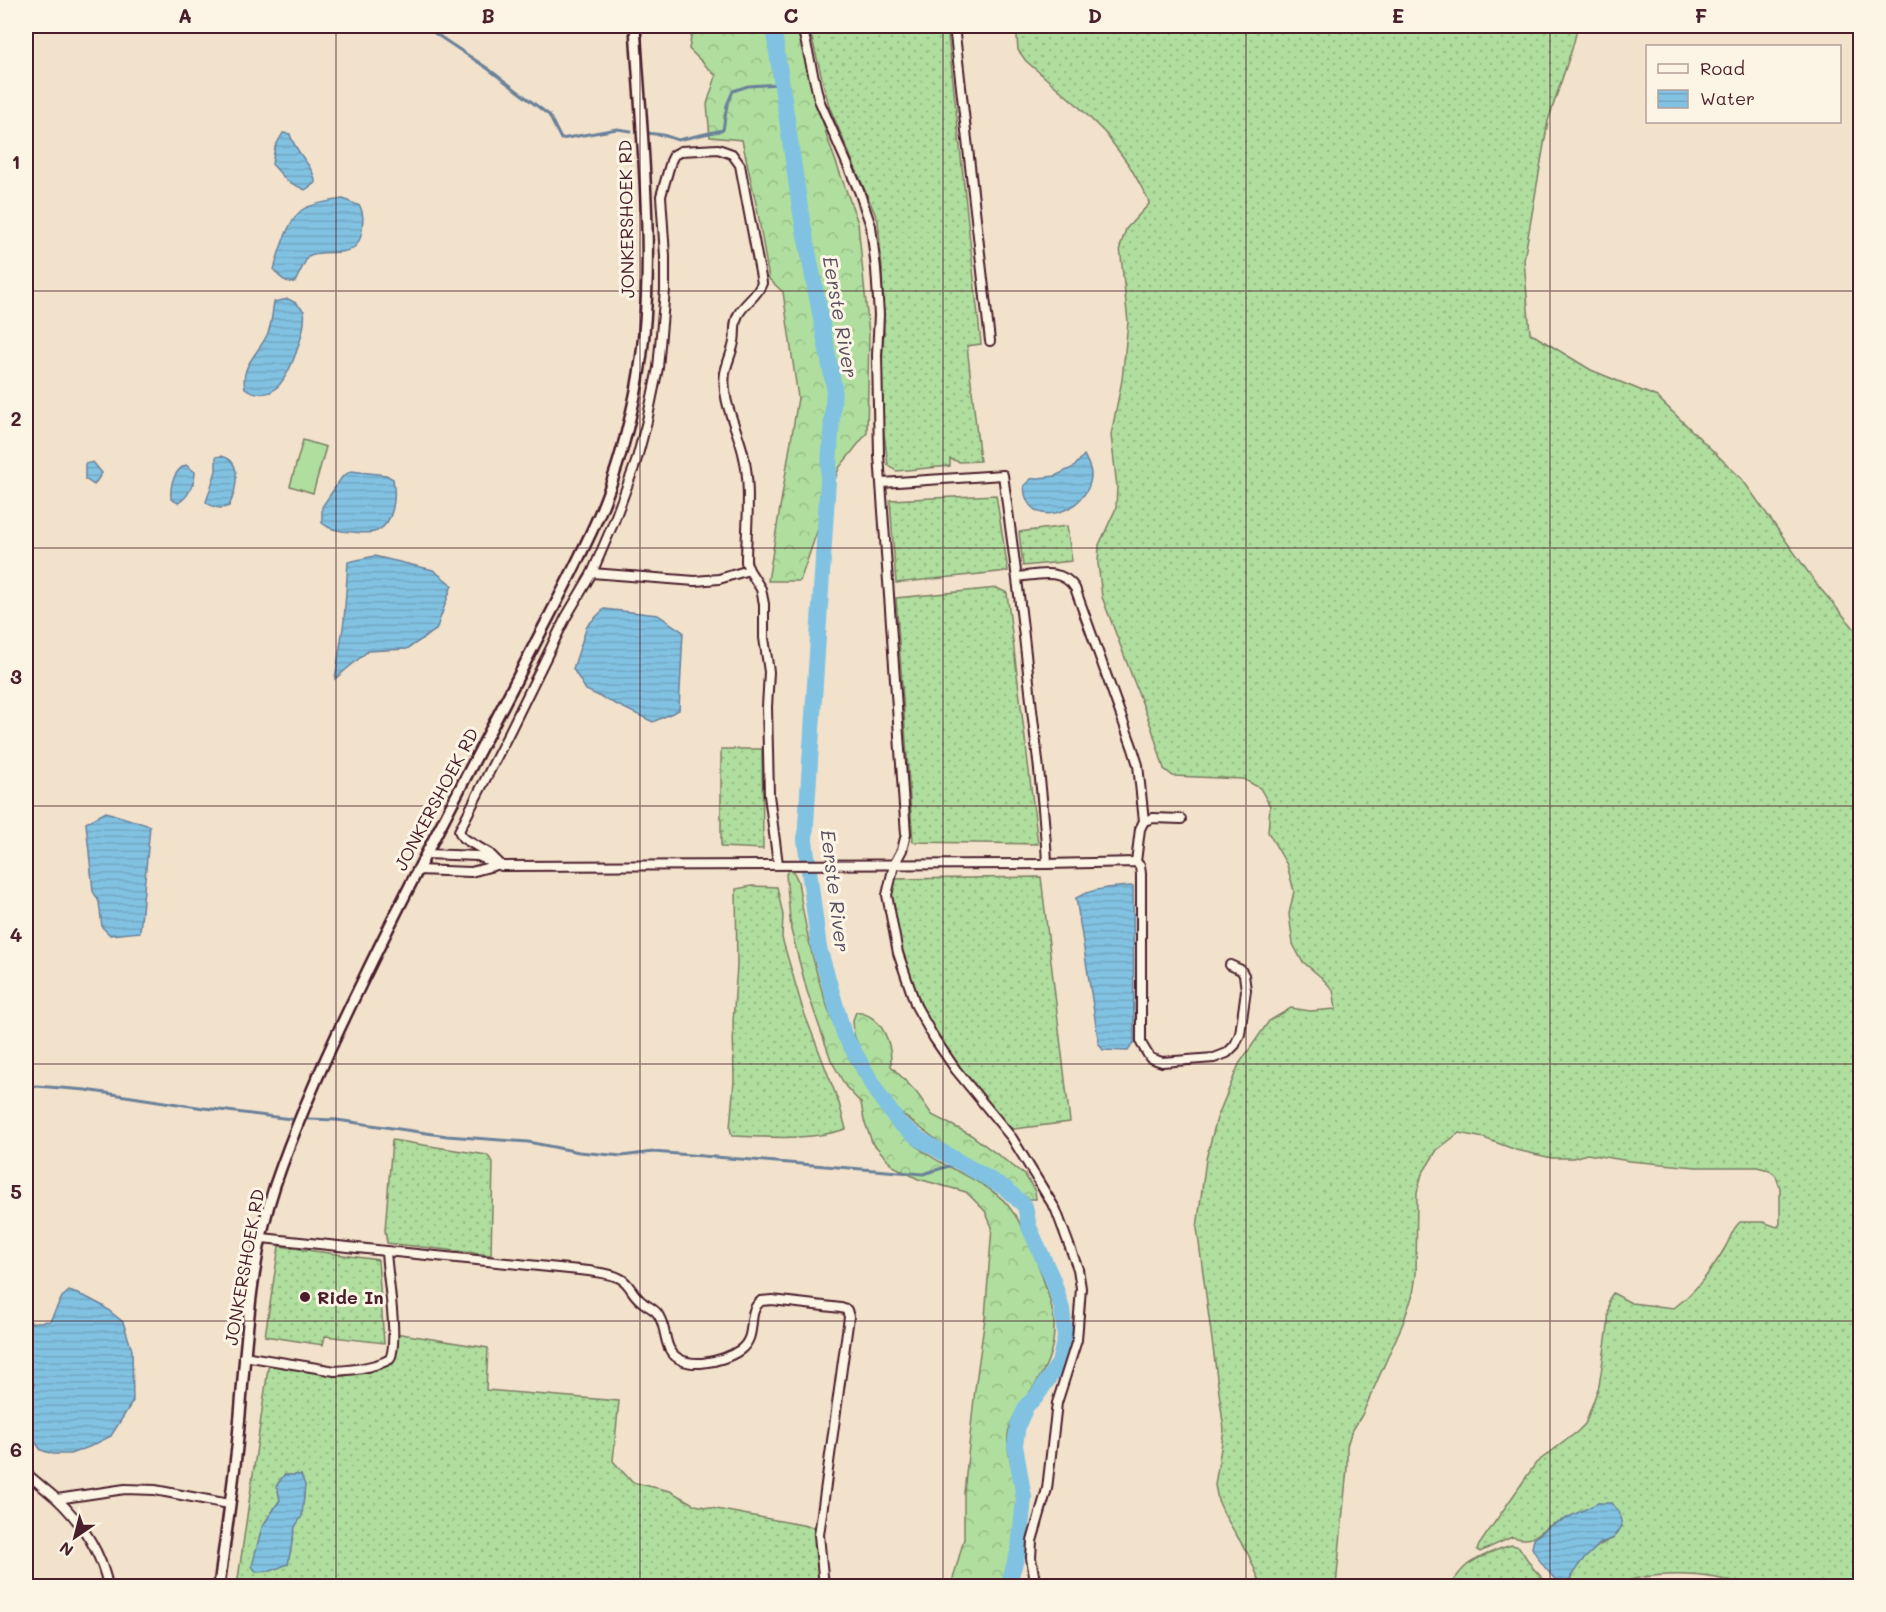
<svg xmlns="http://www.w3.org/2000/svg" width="1886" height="1612" font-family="Mali,sans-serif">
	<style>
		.grass { fill: url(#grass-dots); stroke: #7c7e64; stroke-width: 1.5; fill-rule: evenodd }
		.forest { fill: url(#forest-crowns); stroke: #7c7e64; stroke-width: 1.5 }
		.park { fill: #afde9e; stroke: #7c7e64; stroke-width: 1.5 }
		.water { fill: url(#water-rules); stroke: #6b8199; stroke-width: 1.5 }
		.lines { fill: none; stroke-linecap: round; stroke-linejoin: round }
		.stream { stroke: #6b8199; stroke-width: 3 }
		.river { stroke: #81c2e2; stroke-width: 16 }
		.minor-casing { stroke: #4a1f2b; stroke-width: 12 }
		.tertiary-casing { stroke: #4a1f2b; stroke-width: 14 }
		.minor { stroke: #fcf5e5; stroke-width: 8 }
		.tertiary { stroke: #fcf5e5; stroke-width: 9 }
		.grid { fill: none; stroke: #4a1f2b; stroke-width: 1.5; stroke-opacity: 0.55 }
		.poi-dot { fill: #4a1f2b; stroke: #fcf5e5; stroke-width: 2 }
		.labels { text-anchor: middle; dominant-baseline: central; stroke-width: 6; stroke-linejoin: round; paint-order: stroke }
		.street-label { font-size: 18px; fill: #4a1f2b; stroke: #fcf5e5 }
		.poi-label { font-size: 18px; font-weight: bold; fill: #4a1f2b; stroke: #fcf5e5; text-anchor: start }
		.water-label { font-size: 20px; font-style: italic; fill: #5a5062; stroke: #fcf5e5 }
		.neatline { fill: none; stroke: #4a1f2b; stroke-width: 2 }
		.grid-label { font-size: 20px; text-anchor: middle; font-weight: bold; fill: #4a1f2b }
	</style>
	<defs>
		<pattern id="grass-dots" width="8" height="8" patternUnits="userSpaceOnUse" patternTransform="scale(1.5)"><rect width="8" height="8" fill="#afde9e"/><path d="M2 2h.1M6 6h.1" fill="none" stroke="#98be88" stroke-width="1.8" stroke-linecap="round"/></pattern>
		<pattern id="forest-crowns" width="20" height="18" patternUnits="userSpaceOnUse" patternTransform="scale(1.5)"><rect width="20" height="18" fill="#afde9e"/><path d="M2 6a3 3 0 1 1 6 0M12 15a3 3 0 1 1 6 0" fill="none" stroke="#98be88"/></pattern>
		<pattern id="water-rules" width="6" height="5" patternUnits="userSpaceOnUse" patternTransform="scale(1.5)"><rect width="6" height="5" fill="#81c2e2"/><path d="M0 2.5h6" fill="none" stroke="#71a6c2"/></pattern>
	</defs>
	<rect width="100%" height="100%" fill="#f2e2cb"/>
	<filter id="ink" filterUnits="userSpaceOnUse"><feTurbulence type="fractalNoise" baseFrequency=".0167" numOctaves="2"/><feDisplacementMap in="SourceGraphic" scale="12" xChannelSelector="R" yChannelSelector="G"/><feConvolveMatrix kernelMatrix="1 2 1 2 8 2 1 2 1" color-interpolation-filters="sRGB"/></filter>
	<g filter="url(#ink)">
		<g class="grass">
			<polygon points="822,26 947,26 981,344 967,346 980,461 960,462 950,459 950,466 896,471 888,465 882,417 882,363 884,331 882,268 878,221 829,106 809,27"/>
			<path d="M1016,26H1578L1572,49L1548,121L1524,260L1530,333L1591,370L1657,397L1742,479L1818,586L1860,635V1586H1741C1717,1572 1640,1570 1617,1586H1568C1569,1584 1570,1580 1571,1577C1577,1559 1597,1545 1614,1538L1574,1516C1566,1519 1558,1522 1551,1525C1534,1535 1535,1543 1512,1537L1480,1552L1477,1550L1479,1545L1536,1463L1577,1432L1585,1424L1599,1386L1608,1326L1609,1299L1613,1293L1631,1303L1674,1308C1696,1292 1712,1270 1726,1246C1731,1237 1732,1229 1740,1222H1763L1777,1227L1780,1224V1188L1776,1176L1769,1170L1757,1167H1696L1629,1161L1587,1154L1573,1158H1552L1516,1150L1484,1138L1459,1133L1437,1150L1422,1174L1417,1192L1416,1275L1413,1294L1403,1323L1362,1415L1351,1433L1347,1446V1468L1336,1586H1262L1248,1554L1225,1516L1218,1500L1215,1485L1224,1430L1197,1228L1206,1159L1217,1118L1239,1064L1269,1021L1291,1008L1310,1011L1336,1009L1333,990L1322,978L1302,961L1293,944L1289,914L1294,891L1287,865L1268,832L1270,806L1260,788L1243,779L1173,776L1164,769L1152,729L1102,597L1098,563L1099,545L1116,508L1117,487L1111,435L1122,380L1128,322L1120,247L1126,229L1149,204L1148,199L1129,165L1105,133L1076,104L1026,61L1018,50Z"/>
			<polygon points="996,495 1008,571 896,583 890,500"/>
			<polygon points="1067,526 1072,561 1023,566 1019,532"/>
			<polygon points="997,588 1007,593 1038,844 913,842 896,598"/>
			<polygon points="721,749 762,749 763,849 721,847"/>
			<path d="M1041,877L1070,1122L1014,1129L1009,1127C984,1097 956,1067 936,1033C908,988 897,936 891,884L895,879Z"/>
			<path d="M752,886L777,887L783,915L782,938L803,1010L839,1103L846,1129C809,1141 771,1137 732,1136L730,1128L734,1081L733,1022L737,966L736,889Z"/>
			<polygon points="392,1140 487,1155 493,1162 491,1255 387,1243 385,1230"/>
			<polygon points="279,1246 378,1260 384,1343 325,1336 323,1345 265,1336"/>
			<path d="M395,1333L488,1348L486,1390L619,1401L613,1461L632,1482L670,1491L695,1505L818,1528L822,1586H237L269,1362L334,1374L337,1376H344L346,1373L388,1364L394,1361ZM284,1475H301C308,1494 302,1509 295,1526C291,1538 290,1552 288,1564L262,1527L280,1500L277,1485Z"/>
			<path d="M1512,1545L1519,1547L1533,1568L1550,1586H1448C1454,1581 1458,1574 1464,1568C1471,1560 1502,1547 1512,1545Z"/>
		</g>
		<g class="forest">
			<polygon points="693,26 796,26 828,140 858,223 869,334 867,433 839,468 800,581 768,581 798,398 783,292 769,279 757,208 742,140 710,137 707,104 716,76 689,49"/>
			<path d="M789,869L794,873L798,881C807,941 821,1004 850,1059C862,1082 880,1105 897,1125C903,1133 911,1142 919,1148C940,1165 967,1174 989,1189C997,1194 1007,1203 1012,1211C1027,1230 1054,1301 1054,1325C1055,1352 1044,1373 1028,1395C1019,1408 1010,1419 1008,1435C1006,1453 1014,1471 1016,1489C1019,1521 1014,1557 1002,1586H951L964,1539V1493L975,1389L985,1318L992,1227L985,1211L966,1192L918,1179L893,1166L872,1142L864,1120L861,1103L846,1087L831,1060L807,991L791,930L786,874Z"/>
			<path d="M856,1012C882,1015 892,1042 891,1066L917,1093L932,1115L971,1135L1025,1175L1035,1191L1036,1199H1029L945,1146L899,1112L869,1069L854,1035L853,1020Z"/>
		</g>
		<polygon class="park" points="303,440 326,447 313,493 290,486"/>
		<g class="water">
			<path d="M283,133L290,134C294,152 316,168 315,183L305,190L287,181L272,164L275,147Z"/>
			<path d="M343,199L360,206C364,215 363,221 362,230C358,263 329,247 308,256L295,282C286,284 279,277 274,270C278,254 288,220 302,210C312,203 331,201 343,199Z"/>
			<path d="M288,299L296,303L304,311C307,329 290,377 275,389C267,396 253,394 245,388C240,366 258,354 267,335C272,325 272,313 274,302Z"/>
			<path d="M1084,455C1087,461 1092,469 1091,477C1088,512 1026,534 1024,486L1031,479L1055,476L1074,467Z"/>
			<path d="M221,456C244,460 236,491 229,506C220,510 213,508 206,502L216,471V457Z"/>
			<polygon points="93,462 102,473 94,485 85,479 85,464"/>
			<path d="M186,465L195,472C195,483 188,498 178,503L171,499C170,486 173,471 186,465Z"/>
			<path d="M351,471L386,475L393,479C396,496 395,522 377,531C370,534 361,533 353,532C342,532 330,530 322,523V507L342,477Z"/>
			<polygon points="374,556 433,570 452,585 436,630 407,649 368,651 335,679 344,621 348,562"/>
			<polygon points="604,609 658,615 683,632 679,710 653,722 586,690 573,669 587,626"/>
			<polygon points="106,812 150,826 140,932 110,935 102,927 99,902 93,891 86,823"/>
			<path d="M1133,886L1134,1042L1128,1051L1103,1050L1099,1044L1076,898C1093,888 1113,887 1133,886Z"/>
			<polygon points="69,1291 86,1297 103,1306 123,1322 132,1350 133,1401 111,1436 89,1447 70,1454 53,1454 41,1450 31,1436 27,1418 34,1384 26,1368 26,1323 50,1321 62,1297"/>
			<polygon points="284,1475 301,1475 305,1485 302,1516 295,1527 288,1564 271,1571 256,1572 252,1566 262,1527 280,1500 277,1485"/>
			<path d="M1598,1503H1611L1619,1511L1622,1526L1614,1538L1601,1543L1581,1562L1571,1576L1568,1586C1552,1581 1540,1562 1532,1548L1534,1539L1550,1526Z"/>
		</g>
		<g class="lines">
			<g class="stream">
				<polyline points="424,26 487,68 549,115 561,139 617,129 631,131"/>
				<polyline points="647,133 663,135 678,140 723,130 727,105 733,91 748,86 781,84"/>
				<polyline points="26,1088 36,1086 86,1090 204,1108 291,1119"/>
				<polyline points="308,1119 337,1120 447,1136 528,1142 579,1152 622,1156 653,1152 923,1174 959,1163"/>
			</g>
			<polyline class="river" points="773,26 801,214 834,387 805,840 819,948 844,1034 880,1097 899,1123 921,1140 1005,1188 1025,1206 1029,1227 1053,1280 1062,1309 1065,1337 1059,1363 1036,1397 1027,1405 1018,1425 1015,1445 1024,1498 1019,1549 1008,1586"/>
			<defs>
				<g id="minor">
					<polyline points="802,26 819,100 859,191 871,226 876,269 879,315 877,355 879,455 906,834 902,850 894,865 887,895 898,953 916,1006 934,1038 956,1070 1012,1138 1056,1210 1078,1269 1081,1288 1077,1340 1057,1403 1047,1489 1032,1541 1031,1558 1036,1586"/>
					<polyline points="954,26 990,341"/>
					<path d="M882,483L1003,475C1014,553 1024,631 1032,710C1038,761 1045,813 1047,864"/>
					<polyline points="592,573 695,581 719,579 749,570"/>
					<path d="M1017,577C1038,575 1061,567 1075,588L1133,749L1138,765L1144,821"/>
					<polyline points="426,854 478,856 502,866 1047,864 1136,862 1140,866 1141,874 1141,1043 1150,1058 1162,1062 1214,1058 1227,1053 1235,1045 1240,1034 1246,990 1244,975 1241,970 1230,965"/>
					<polyline points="1136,862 1140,829 1144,821 1153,818 1181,819"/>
					<path d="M502,866L490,854L463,838L459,831L510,731L566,617L592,573L613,524L636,462L647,421L658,368L665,290V256L661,196L671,161L674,155L681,151L718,149L732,154L740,165L762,283C758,296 744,303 738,315C733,325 736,333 734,342C732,353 727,362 725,373C721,401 737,427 743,453C752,488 746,526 746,562L749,570L761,589L764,604V638L769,672L767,707L769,795L778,864"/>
					<polyline points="417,870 471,872 497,865"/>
					<path d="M386,1251L589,1271C600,1273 616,1274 624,1281C630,1286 633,1294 639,1299C644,1305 652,1307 657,1313C665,1323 664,1337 669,1348C681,1373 723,1362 740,1350C759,1336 745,1313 761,1301L772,1300L841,1308L847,1310L849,1317L819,1535L824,1586"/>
					<path d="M244,1356L335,1371C353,1370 374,1368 390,1359C399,1340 387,1275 386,1251L262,1238"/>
					<polyline points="26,1473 57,1499 125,1489 155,1490 229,1504"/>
					<path d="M57,1499C82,1523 101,1552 108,1586"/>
				</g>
				<path id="tertiary" d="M219,1586C225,1540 232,1494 237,1447C246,1360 247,1269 275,1185C299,1115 330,1047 363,980C413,876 468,774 521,671C547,619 576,568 599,515C614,480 625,442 633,405C660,286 642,147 635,26"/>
			</defs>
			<use href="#minor" class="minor-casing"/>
			<use href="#tertiary" class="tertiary-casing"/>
			<use href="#minor" class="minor"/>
			<use href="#tertiary" class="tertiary"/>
		</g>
	</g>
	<path class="grid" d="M336,26V1586M640,26V1586M943,26V1586M1246,26V1586M1550,26V1586M26,291H1860M26,548H1860M26,806H1860M26,1064H1860M26,1321H1860"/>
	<circle class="poi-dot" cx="305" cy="1297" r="6"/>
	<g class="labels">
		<g class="street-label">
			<text transform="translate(626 219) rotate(-91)">JONKERSHOEK RD</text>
			<text transform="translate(436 799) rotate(-62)">JONKERSHOEK RD</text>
			<text transform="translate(244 1267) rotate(-80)">JONKERSHOEK RD</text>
		</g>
		<g class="poi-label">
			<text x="317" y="1297">Ride In</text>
		</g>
		<g class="water-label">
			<text transform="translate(841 317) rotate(80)">Eerste River</text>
			<text transform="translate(836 891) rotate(83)">Eerste River</text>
		</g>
	</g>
	<rect width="1886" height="1612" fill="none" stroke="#fcf5e5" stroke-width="66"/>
	<rect x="1646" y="45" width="195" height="78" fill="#fcf5e5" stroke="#b59f9b" stroke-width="1.5"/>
	<rect x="1658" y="64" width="30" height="9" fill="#fcf5e5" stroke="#b59f9b" stroke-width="1.5"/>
	<text x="1700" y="75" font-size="18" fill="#4a1f2b">Road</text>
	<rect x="1658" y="90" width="30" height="18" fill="url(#water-rules)" stroke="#b59f9b" stroke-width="1.5"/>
	<text x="1700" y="105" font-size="18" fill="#4a1f2b">Water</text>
	<g transform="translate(75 1537) rotate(215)" stroke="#fcf5e5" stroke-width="4.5" paint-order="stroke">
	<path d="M0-4.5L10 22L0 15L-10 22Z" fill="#4a1f2b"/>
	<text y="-9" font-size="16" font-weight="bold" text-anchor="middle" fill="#4a1f2b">N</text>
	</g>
	<rect x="33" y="33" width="1820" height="1546" class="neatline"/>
	<g class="grid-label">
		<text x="185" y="23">A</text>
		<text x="488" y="23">B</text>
		<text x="791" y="23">C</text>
		<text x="1095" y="23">D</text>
		<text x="1398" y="23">E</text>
		<text x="1701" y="23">F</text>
		<text x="16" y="169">1</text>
		<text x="16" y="426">2</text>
		<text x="16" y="684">3</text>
		<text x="16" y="942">4</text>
		<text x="16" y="1199">5</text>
		<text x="16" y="1457">6</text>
	</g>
</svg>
